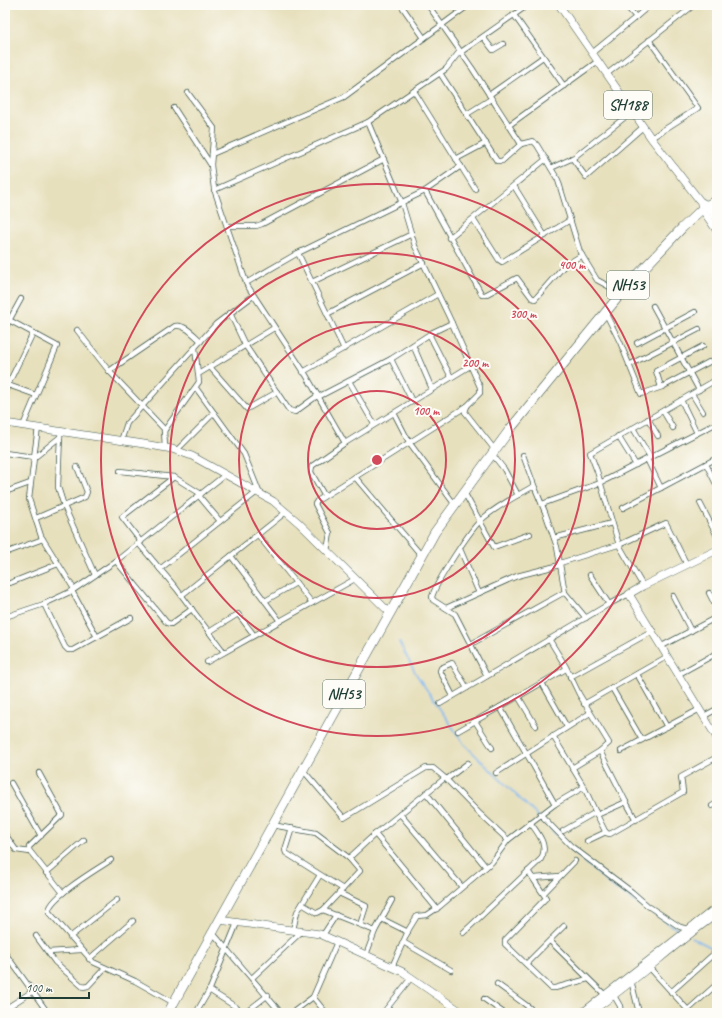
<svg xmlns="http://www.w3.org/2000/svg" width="722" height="1018" font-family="Caveat,sans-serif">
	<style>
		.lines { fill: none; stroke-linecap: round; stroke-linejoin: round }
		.stream { stroke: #81b9f1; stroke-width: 1.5 }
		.street-casing { stroke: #3d5549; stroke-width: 6 }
		.secondary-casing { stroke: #3d5549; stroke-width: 8 }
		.primary-casing { stroke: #3d5549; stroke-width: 8 }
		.highway-casing { stroke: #3d5549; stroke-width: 10 }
		.street { stroke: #fff; stroke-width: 4.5 }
		.secondary { stroke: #fff; stroke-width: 7 }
		.primary { stroke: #fff; stroke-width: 7 }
		.highway { stroke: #fff; stroke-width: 9 }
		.ring { fill: none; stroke: #d1495b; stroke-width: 2 }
		.labels { text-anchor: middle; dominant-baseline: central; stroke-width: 4; stroke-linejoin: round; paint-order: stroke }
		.shield { fill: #fdfcf7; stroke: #62766e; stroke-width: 1 }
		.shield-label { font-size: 16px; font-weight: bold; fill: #1f3d34 }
		.centre { fill: #d1495b; stroke: #fdfcf7; stroke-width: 2 }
		.ring-label { font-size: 12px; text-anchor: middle; font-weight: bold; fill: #d1495b; stroke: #fdfcf7; stroke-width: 4; stroke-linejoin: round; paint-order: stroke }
	</style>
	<rect width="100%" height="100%" fill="#fdfcf7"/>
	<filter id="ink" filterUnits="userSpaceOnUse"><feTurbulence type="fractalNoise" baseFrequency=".025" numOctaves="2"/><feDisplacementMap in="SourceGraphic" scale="8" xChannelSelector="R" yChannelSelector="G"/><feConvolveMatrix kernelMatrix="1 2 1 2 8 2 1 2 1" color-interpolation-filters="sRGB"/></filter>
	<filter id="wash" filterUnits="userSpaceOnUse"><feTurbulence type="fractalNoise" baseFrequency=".012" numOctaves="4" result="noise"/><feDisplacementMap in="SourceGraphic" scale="16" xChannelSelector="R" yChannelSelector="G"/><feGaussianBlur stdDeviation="0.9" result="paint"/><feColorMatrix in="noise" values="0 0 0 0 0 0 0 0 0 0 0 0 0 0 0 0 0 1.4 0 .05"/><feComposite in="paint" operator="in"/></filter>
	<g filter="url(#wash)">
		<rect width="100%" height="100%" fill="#e7e0bd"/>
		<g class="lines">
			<g class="stream">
				<polyline points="399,642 416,674 464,744 561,839"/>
				<polyline points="572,850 611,886 682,932"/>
				<polyline points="691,937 716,950"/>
			</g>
		</g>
	</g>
	<g filter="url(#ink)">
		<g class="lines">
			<defs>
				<g id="street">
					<polyline points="401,5 424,38"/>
					<polyline points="428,5 472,68 521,144 533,141 537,145 558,180 580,252 597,280 621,293"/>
					<polyline points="320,6 322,5"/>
					<polyline points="514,15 564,86"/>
					<polyline points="636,17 650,5"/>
					<polyline points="483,37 493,50 503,44"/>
					<polyline points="649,40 698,108 651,138"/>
					<polyline points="461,52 528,5"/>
					<polyline points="592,53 636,17 625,5"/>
					<polyline points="440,73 497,161 502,161 521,144"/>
					<polyline points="607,74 694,5"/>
					<polyline points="414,91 475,189"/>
					<polyline points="188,93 214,128 211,165 214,189 247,285 306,375 345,443"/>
					<polyline points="489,95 543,57"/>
					<polyline points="174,108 211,165"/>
					<polyline points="467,114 491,99"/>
					<polyline points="368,122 402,203 415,246 450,319 480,387 480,393 467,406 465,412 495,450"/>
					<polyline points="508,126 598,61"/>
					<polyline points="212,154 344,97 469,5"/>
					<polyline points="572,158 586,177 643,127"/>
					<polyline points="456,159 486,143"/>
					<polyline points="551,168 573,158 633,111"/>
					<polyline points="514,186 545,236"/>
					<polyline points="214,190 368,122 446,69 460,51"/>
					<polyline points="425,191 482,295 485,295 517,278 532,298 535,299 564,266 582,255"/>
					<polyline points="473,219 499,260 502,262 570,220"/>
					<polyline points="227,226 256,226 262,224 384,159"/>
					<polyline points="449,238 546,159"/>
					<polyline points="298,253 344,349"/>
					<polyline points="312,282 412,234"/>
					<polyline points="246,283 298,253 425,191 461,166"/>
					<polyline points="653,306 699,390"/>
					<polyline points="605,312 620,342 641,394 662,387 709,362"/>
					<polyline points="230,313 245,345 289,410 295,412 317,396"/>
					<polyline points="327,314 424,263"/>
					<polyline points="9,320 57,346 23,426"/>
					<polyline points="5,328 21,299"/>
					<polyline points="77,330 109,371 164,429 165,448"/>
					<polyline points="637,343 695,312"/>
					<polyline points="413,345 432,389"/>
					<polyline points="629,365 699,329"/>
					<polyline points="210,367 247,409 277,392"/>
					<path d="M109,371L175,326C185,324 194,335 201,341"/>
					<polyline points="303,372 438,294"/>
					<polyline points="200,373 274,328"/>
					<polyline points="451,377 430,336 431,333 452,323"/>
					<polyline points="349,381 374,424"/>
					<polyline points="8,385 36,395"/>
					<polyline points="661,387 656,371 703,346"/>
					<polyline points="196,388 244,454 260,494"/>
					<polyline points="5,391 33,333"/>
					<polyline points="692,394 703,412"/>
					<polyline points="318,397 391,359"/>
					<polyline points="681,400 697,433"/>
					<polyline points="412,401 391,359 430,334"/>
					<polyline points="663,411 673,428"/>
					<polyline points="394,413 409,442 455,505"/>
					<polyline points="648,419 658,436"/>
					<polyline points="633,428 650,457"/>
					<polyline points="164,431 199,382 195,348"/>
					<polyline points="60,436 58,487 64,506 95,575"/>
					<polyline points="618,436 636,465"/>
					<polyline points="60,437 34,458 29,499 41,536 74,589"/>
					<polyline points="121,441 127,423 216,324 253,296"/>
					<polyline points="176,451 214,413"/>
					<polyline points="5,453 34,457"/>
					<polyline points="492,454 504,469 518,495"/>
					<polyline points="523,455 535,488"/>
					<polyline points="34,457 38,428"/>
					<polyline points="647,459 661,488"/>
					<polyline points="706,464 717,486"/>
					<polyline points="120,471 174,477 201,494"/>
					<polyline points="355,477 421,555"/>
					<polyline points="5,492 30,483"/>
					<polyline points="464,492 494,547 530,534"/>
					<polyline points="324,495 311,472 312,466 345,443 470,366"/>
					<polyline points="199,496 220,521"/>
					<polyline points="700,503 717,536"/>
					<polyline points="542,504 600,483 717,423"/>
					<polyline points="623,508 717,458"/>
					<polyline points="36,518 85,497 87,492 77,467"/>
					<polyline points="258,535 312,603"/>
					<polyline points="554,538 612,523"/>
					<polyline points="141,542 122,517 174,477"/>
					<polyline points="139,544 176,588 224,652"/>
					<polyline points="460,549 479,593"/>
					<polyline points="327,551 330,533 315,504 317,501 467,406"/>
					<polyline points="5,553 43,539"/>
					<polyline points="231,556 280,621"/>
					<polyline points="116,561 167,623 171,624 192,609"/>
					<polyline points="560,563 621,544 666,523 687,565"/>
					<polyline points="160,569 257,492"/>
					<polyline points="590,575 609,604"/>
					<polyline points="10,583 58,564"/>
					<polyline points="643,586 619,545 597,471 590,453 714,381"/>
					<polyline points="72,591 97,637"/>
					<polyline points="709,593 717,609"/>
					<polyline points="182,595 286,512"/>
					<polyline points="673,596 691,631"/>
					<polyline points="265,601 296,583"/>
					<polyline points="44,604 65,647 68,650 73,650 131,618"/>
					<polyline points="446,608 517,576 560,565"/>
					<polyline points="5,617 44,604 72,591 116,561 226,474"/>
					<polyline points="209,632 238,614 254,635"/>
					<polyline points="471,644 563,593 566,594 586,618"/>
					<polyline points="662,646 717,617"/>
					<polyline points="207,662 355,579"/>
					<polyline points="637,674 667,727"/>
					<polyline points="679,674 717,653"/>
					<path d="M487,676L455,614L433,600L432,597C436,582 469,532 480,521C495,507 515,497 532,487L535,488L545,512L557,547L565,593"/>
					<polyline points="570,677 653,631"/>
					<polyline points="542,683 567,727"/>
					<polyline points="612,688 642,740"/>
					<polyline points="453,696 440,671 441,668 452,663 467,688"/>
					<polyline points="518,696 536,726"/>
					<polyline points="440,704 609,604 629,594"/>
					<polyline points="584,704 668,656"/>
					<polyline points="500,707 555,804"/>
					<polyline points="704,716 717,709"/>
					<polyline points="475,721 492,748"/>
					<polyline points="458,731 566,669"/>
					<polyline points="553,736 584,787"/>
					<polyline points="621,751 700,709"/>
					<polyline points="572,768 600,751"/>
					<polyline points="302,769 344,818 426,768 433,768 445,778"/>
					<polyline points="39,773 62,815 29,847 29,850 63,893"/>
					<polyline points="496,773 590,713"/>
					<polyline points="447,779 468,763"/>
					<polyline points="11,783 41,836"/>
					<polyline points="426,793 486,867"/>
					<polyline points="626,802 636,820"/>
					<polyline points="712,806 717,803"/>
					<polyline points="400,814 462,887"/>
					<polyline points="540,814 571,846 632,892 648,906 680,927 688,929"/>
					<polyline points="597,815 606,833 610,834 683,792 681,777 717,757"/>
					<polyline points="272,825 316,833 349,858"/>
					<polyline points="292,828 285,850 286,853 343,889"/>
					<polyline points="563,831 596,812"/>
					<polyline points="5,834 16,850 30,852"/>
					<polyline points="375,834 437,909"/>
					<polyline points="587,841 606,832"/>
					<path d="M111,860C99,868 47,898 49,912L93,962L135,981L174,1003"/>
					<polyline points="528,871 546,898 505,940 505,944 551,988 555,988 588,979"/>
					<polyline points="46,873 84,840"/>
					<polyline points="534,878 560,876"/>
					<polyline points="339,893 366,906 360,925"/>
					<polyline points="544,893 575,861"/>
					<polyline points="302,904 317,913 323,910"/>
					<polyline points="382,919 408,932"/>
					<polyline points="293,930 297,912 320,875"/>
					<polyline points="375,931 392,900"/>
					<polyline points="212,932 281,1013"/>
					<path d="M463,933L541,859C549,845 538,834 530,822"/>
					<polyline points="323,935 336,915"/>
					<polyline points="36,936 55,962 83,987 88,986 105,968"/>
					<polyline points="70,937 117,900"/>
					<polyline points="550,941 604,994"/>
					<polyline points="403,942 451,970"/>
					<polyline points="48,952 81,950"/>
					<polyline points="5,953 48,1013"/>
					<polyline points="366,955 375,931 323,910 360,871 349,858 375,834 445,778 480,814 508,840 555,804 584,787 597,815 626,802 600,751 609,743 579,694 566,667 549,639"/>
					<polyline points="89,959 133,921"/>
					<polyline points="526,964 564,926"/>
					<polyline points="648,966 687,1009 689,1009 717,984"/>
					<polyline points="392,967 409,929 417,916 427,915 439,907 492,862 508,840"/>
					<polyline points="252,978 301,932"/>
					<polyline points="631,980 639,1013"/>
					<polyline points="497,984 530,1008 530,1013"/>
					<polyline points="209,990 236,1007 242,1013"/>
					<polyline points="671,992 717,951"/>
					<polyline points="613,994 620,1006 621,1013"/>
					<polyline points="313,997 326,1013"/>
					<polyline points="484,999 504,1013"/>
					<polyline points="5,1009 33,991"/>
					<polyline points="196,1013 210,989 237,923"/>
					<polyline points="245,1013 268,995"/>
					<polyline points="292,1013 313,997 337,942"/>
					<polyline points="383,1013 411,978"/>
				</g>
				<g id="secondary">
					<polyline points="5,423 144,444 172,449 192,456 273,501 299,523 390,613"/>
					<polyline points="717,550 643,586 629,594 717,738"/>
					<polyline points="219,920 320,934 403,972 463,1013"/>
					<polyline points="582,1013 717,907"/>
					<path d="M589,1013C634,983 673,945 717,914"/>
				</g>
				<g id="primary">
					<polyline points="559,5 651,138 700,201 707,205 717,219"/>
					<polyline points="701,205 702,209 717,231"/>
				</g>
				<polyline id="highway" points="168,1013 435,532 511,428 628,285 682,228 704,207 717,200"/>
			</defs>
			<use href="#street" class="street-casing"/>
			<use href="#secondary" class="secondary-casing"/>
			<use href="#primary" class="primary-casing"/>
			<use href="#highway" class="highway-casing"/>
			<use href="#street" class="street"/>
			<use href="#secondary" class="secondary"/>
			<use href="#primary" class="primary"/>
			<use href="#highway" class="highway"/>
		</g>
	</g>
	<g class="ring">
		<circle cx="377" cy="460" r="69"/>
		<circle cx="377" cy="460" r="138"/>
		<circle cx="377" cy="460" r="207"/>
		<circle cx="377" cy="460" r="276"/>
	</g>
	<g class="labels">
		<g class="shield">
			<rect x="604" y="91" width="48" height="28" rx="3"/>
			<rect x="607" y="271" width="42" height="28" rx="3"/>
			<rect x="323" y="680" width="42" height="28" rx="3"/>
		</g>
		<g class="shield-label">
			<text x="628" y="105">SH188</text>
			<text x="628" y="285">NH53</text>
			<text x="344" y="694">NH53</text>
		</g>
	</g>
	<circle cx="377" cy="460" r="6" class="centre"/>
	<g class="ring-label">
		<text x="572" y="269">400 m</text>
		<text x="523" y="318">300 m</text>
		<text x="475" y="367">200 m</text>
		<text x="426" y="415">100 m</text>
	</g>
	<rect width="722" height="1018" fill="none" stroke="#fdfcf7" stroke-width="20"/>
	<path d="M20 992v6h69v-6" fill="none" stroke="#1f3d34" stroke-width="2"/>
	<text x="26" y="992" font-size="12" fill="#1f3d34" stroke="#fdfcf7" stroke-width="3" paint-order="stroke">100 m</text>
</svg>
